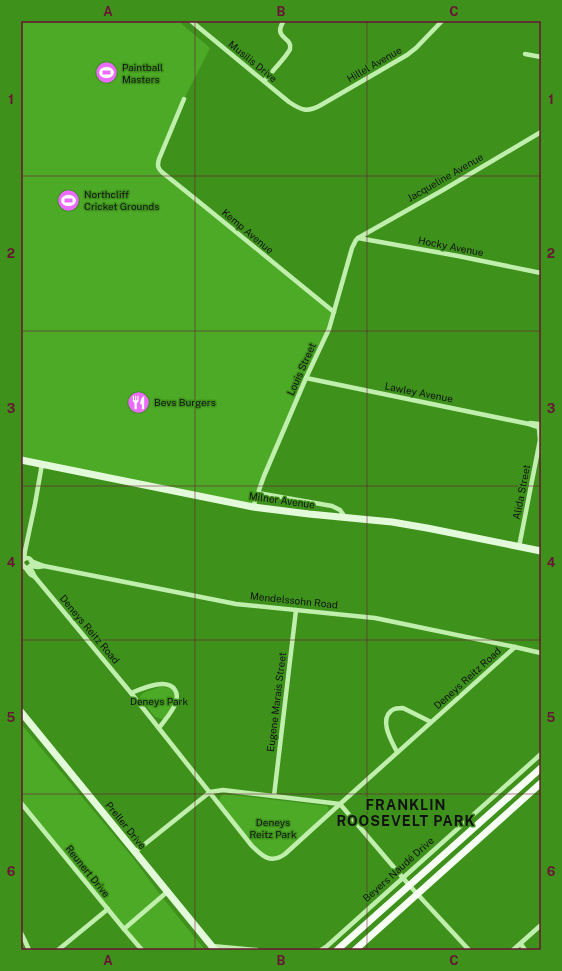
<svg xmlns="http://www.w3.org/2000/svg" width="562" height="971" font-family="'Public Sans',sans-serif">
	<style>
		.green { fill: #4daa26 }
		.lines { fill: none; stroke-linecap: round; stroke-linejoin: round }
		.minor { stroke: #c0eead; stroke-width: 4.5 }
		.secondary { stroke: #e3fada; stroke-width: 7 }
		.primary { stroke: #f7fff4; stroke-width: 7 }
		.grid { fill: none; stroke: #6a1436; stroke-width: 1; stroke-opacity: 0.55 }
		.labels { text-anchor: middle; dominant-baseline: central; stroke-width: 3; stroke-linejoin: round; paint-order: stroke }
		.street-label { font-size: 10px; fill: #111; stroke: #3e921c }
		.poi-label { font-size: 10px; fill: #111; stroke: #3e921c; text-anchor: start }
		.park-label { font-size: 10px; fill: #111; stroke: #3e921c }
		.district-label { font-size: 14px; font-weight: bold; letter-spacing: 1px; fill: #111; stroke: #3e921c }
		.neatline { fill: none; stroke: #6a1436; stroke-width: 1.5 }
		.grid-label { font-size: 13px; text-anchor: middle; font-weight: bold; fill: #6a1436 }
	</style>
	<rect width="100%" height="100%" fill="#3e921c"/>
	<g class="green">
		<polygon points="21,21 178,21 210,48 184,99 159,159 158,168 334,312 253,507 21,460"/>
		<path d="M160,687C165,687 170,687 173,691C179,700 169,711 164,718L162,719L155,717L140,698V696L143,693Z"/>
		<polygon points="21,724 133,858 162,897 205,950 143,950 21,804"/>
		<polygon points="224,794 327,806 329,810 285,854 274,859 257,851 219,800 221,796"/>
	</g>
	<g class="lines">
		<g class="minor">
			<path d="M191,21L289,102C301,110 307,113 321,105L407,55L416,48L442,21"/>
			<polyline points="525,54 541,57"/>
			<path d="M264,81C269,75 288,55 290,49C293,37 273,39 283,22"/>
			<path d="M184,99L159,159C157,166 158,169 163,173C221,219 277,266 334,312"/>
			<polyline points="358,238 458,256 541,273"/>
			<polyline points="306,378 529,424 538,427"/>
			<polyline points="530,423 539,424"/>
			<polyline points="258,493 332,506 340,510 345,517"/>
			<polyline points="253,507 264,476 306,378 329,329 352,248 356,240 358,238 443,190 541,132"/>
			<polyline points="519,547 540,440 539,429"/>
			<circle cx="27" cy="563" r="5"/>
			<polyline points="24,559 25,551 35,504 42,464"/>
			<polyline points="31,561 44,566 216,600 236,604 375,618 515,647 541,653"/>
			<polyline points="24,566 30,574 35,577"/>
			<polyline points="30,566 38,567 44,566"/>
			<path d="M29,567L32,571L35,577L131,693L252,846C263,857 271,864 285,854L340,804L515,647"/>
			<path d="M131,693C141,689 167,677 175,690C177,693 177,698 176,702C174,710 164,721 159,728"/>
			<path d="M397,752C392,742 379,721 391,711C394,708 398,708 403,708L431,722"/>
			<polyline points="274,796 296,610"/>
			<polyline points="21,803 124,929 142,950"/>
			<polyline points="135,852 210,792 223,790 340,804 409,885 469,950"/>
			<polyline points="124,929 167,892"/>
			<polyline points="21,933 25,941 29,950"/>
			<polyline points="521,944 525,950"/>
			<polyline points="212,946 257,950"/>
			<polyline points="58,950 108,909"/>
			<polyline points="321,950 326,947 541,754"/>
			<polyline points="513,950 541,925"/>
		</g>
		<g class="secondary">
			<polyline points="21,460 253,507 309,514 392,522 427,528 541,551"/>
			<polyline points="21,712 215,950"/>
		</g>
		<g class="primary">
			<polyline points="337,950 541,768"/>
			<polyline points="355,950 541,783"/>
		</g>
	</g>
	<path class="grid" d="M195,21V950M367,21V950M21,176H541M21,331H541M21,486H541M21,640H541M21,794H541"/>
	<defs>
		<symbol id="stadium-disc" viewBox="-11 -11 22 22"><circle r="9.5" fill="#ea6bfe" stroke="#3e921c"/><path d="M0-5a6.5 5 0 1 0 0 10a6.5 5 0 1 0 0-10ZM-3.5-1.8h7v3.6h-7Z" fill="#fff"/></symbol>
		<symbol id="restaurant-disc" viewBox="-11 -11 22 22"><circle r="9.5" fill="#ea6bfe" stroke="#3e921c"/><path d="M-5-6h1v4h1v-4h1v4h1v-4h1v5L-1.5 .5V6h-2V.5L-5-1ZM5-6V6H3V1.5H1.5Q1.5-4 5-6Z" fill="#fff"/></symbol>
	</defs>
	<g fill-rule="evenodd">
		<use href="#stadium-disc" x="94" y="60" width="25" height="25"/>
		<use href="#stadium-disc" x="56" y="188" width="25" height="25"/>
		<use href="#restaurant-disc" x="126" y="390" width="25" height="25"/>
	</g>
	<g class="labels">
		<g class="street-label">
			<text transform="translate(253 61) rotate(39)">Musilis Drive</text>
			<text transform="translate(374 64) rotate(-30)">Hillel Avenue</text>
			<text transform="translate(445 177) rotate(-30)">Jacqueline Avenue</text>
			<text transform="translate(248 231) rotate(40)">Kemp Avenue</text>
			<text transform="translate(451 246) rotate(11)">Hocky Avenue</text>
			<text transform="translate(301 369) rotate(-66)">Louis Street</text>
			<text transform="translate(419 392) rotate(11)">Lawley Avenue</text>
			<text transform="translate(521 492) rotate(-79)">Alida Street</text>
			<text transform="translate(282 500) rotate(8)">Milner Avenue</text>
			<text transform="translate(294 600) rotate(6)">Mendelssohn Road</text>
			<text transform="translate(90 629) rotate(50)">Deneys Reitz Road</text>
			<text transform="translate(467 678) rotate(-42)">Deneys Reitz Road</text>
			<text transform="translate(276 702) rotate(-83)">Eugene Marais Street</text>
			<text transform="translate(126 825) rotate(51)">Preller Drive</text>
			<text transform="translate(398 869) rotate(-42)">Beyers Naudé Drive</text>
			<text transform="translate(88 871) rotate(51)">Reunert Drive</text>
		</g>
		<g class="poi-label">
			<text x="122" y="67">Paintball<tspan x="122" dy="12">Masters</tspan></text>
			<text x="84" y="194">Northcliff<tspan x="84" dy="12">Cricket Grounds</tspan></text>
			<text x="154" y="402">Bevs Burgers</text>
		</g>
		<g class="park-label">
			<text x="159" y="701">Deneys Park</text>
			<text x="273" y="822">Deneys<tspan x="273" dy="12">Reitz Park</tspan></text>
		</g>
		<g class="district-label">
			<text x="406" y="805">FRANKLIN<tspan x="406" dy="16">ROOSEVELT PARK</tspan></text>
		</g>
	</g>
	<rect width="562" height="971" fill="none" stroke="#3e921c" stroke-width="44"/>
	<rect x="22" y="22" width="518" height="927" class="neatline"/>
	<g class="grid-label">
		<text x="108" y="16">A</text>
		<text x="281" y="16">B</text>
		<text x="454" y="16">C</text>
		<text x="11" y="104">1</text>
		<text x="551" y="104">1</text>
		<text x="11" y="258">2</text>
		<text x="551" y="258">2</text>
		<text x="11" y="413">3</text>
		<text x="551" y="413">3</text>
		<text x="11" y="567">4</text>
		<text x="551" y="567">4</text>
		<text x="11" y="722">5</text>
		<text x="551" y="722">5</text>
		<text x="11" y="876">6</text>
		<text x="551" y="876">6</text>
		<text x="108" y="965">A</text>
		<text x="281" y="965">B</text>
		<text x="454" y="965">C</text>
	</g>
</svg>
